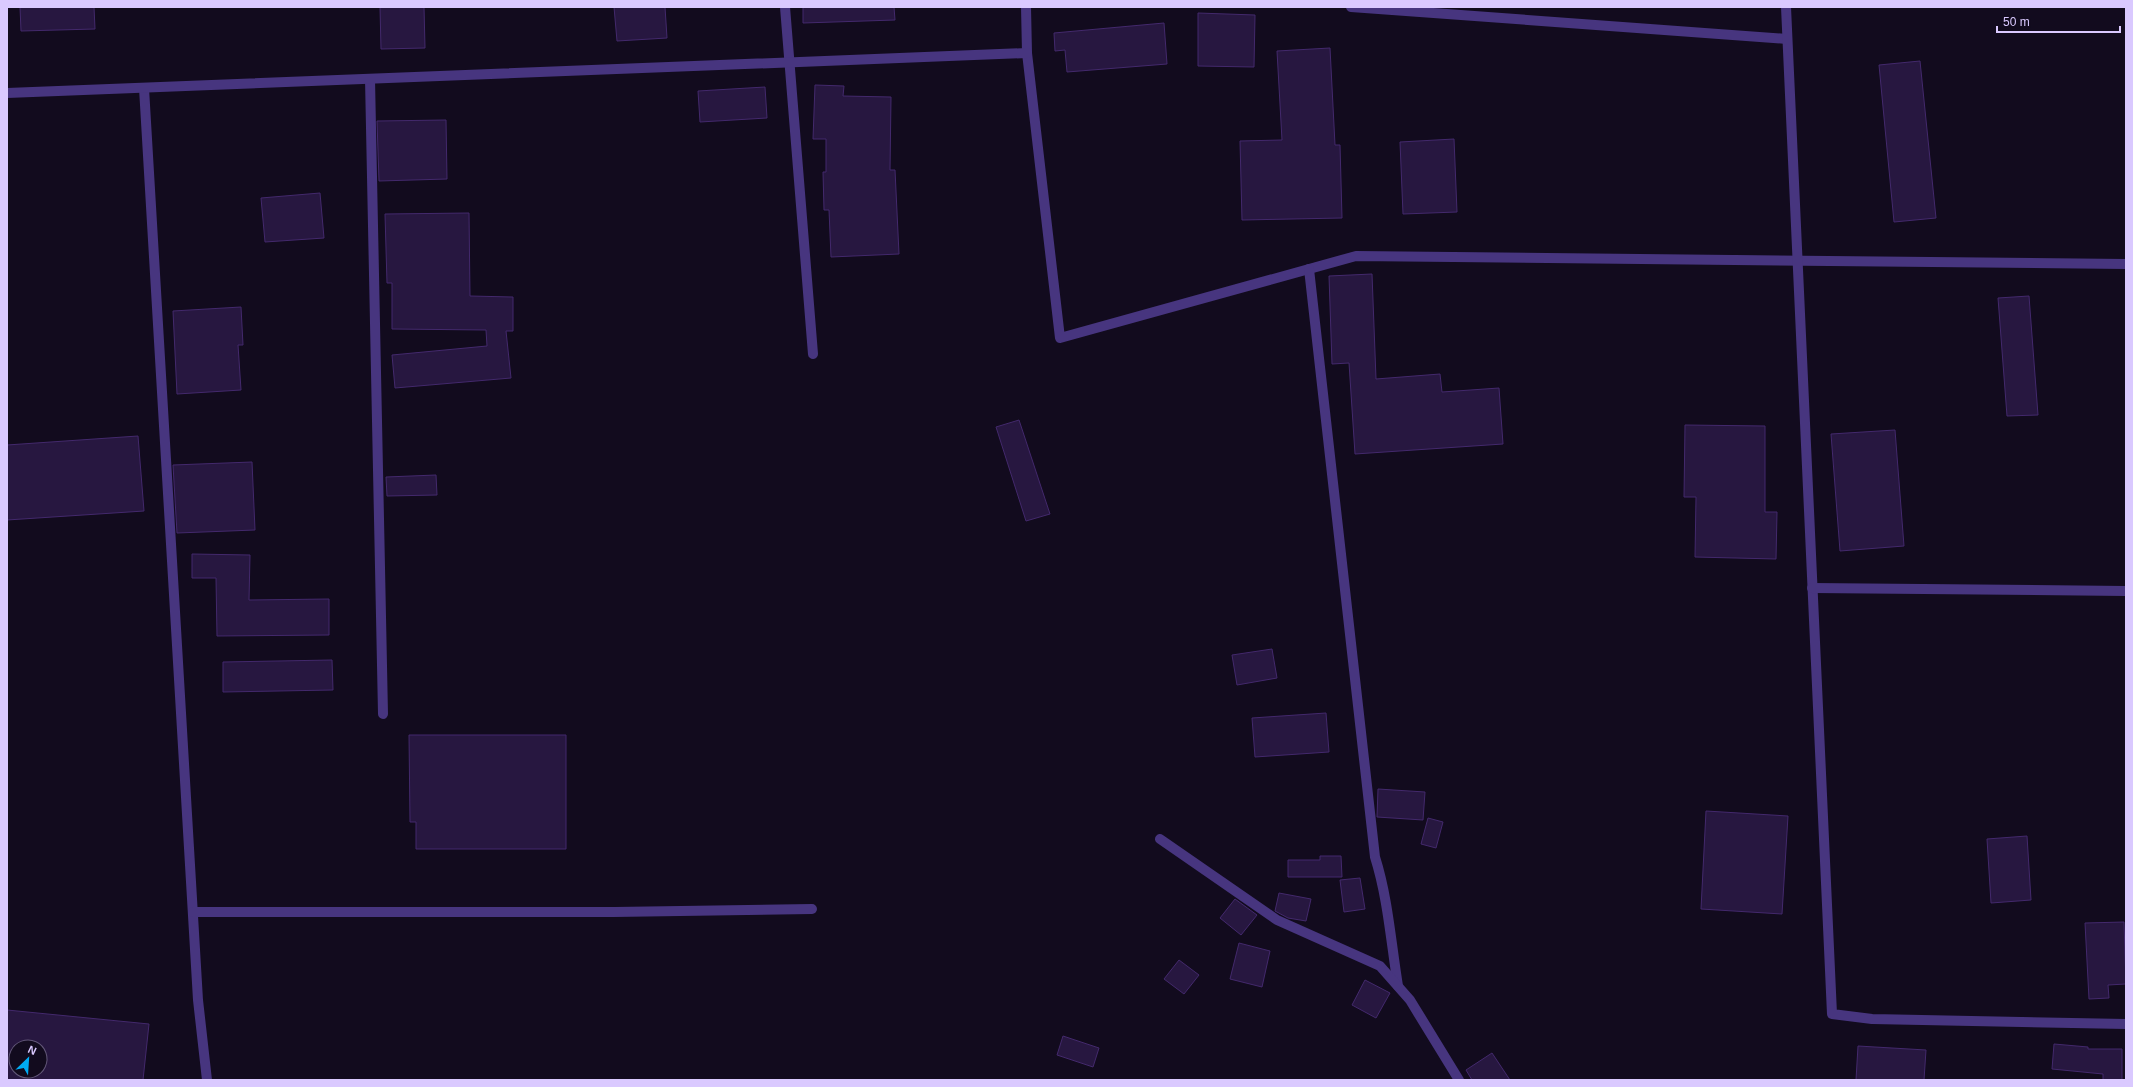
<svg xmlns="http://www.w3.org/2000/svg" width="2133" height="1087" font-family="Helvetica,sans-serif">
	<style>
		.building { fill: #271740; stroke: #43296c; fill-rule: evenodd }
		.lines { fill: none; stroke-linecap: round; stroke-linejoin: round }
		.minor { stroke: #47357f; stroke-width: 10 }
	</style>
	<rect width="100%" height="100%" fill="#120b1e"/>
	<g class="building">
		<polygon points="20,7 94,7 95,29 21,31"/>
		<polygon points="380,7 424,7 425,48 381,49"/>
		<polygon points="614,7 665,7 667,38 617,41"/>
		<polygon points="803,7 894,7 895,20 803,23"/>
		<polygon points="1198,13 1255,15 1254,67 1198,66"/>
		<polygon points="1164,23 1167,64 1067,72 1065,50 1055,51 1054,33"/>
		<polygon points="1330,48 1335,145 1340,145 1342,218 1242,220 1240,141 1282,140 1277,51"/>
		<polygon points="1920,61 1936,218 1894,222 1879,65"/>
		<polygon points="815,85 844,86 843,96 891,97 890,170 895,170 899,254 831,257 829,210 824,210 823,172 826,172 826,139 813,139"/>
		<polygon points="765,87 767,118 700,122 698,91"/>
		<polygon points="446,120 447,179 379,181 377,121"/>
		<polygon points="1454,139 1457,212 1403,214 1400,142"/>
		<polygon points="320,193 324,238 265,242 261,198"/>
		<polygon points="469,213 470,296 513,297 513,331 506,331 511,378 395,388 392,355 487,346 486,330 392,329 392,283 387,283 385,214"/>
		<polygon points="1372,274 1376,379 1440,374 1442,392 1499,388 1503,444 1355,454 1349,363 1332,364 1329,276"/>
		<polygon points="2029,296 2038,415 2007,416 1998,298"/>
		<polygon points="241,307 243,345 238,345 241,390 177,394 173,311"/>
		<polygon points="1019,420 1050,514 1026,521 996,427"/>
		<polygon points="1685,425 1765,426 1765,512 1777,512 1776,559 1695,557 1696,497 1684,497"/>
		<polygon points="1895,430 1904,546 1840,551 1831,434"/>
		<polygon points="138,436 144,511 7,520 7,445"/>
		<polygon points="252,462 255,530 177,533 173,465"/>
		<polygon points="436,475 437,495 387,496 386,477"/>
		<polygon points="192,554 250,555 249,600 329,599 329,635 217,636 216,578 192,578"/>
		<polygon points="1272,649 1277,678 1237,685 1232,655"/>
		<polygon points="332,660 333,690 223,692 223,662"/>
		<polygon points="1326,713 1329,752 1255,757 1252,718"/>
		<polygon points="409,735 566,735 566,849 416,849 416,822 410,822"/>
		<polygon points="1378,789 1425,792 1423,820 1377,817"/>
		<polygon points="1706,811 1788,816 1782,914 1701,909"/>
		<polygon points="1428,818 1443,822 1436,848 1421,844"/>
		<polygon points="2027,836 2031,900 1991,903 1987,839"/>
		<polygon points="1320,856 1341,856 1342,877 1288,877 1288,860 1320,860"/>
		<polygon points="1360,878 1365,909 1344,912 1340,880"/>
		<polygon points="1279,893 1311,899 1306,921 1288,918 1275,911"/>
		<polygon points="1235,899 1257,915 1241,935 1220,918"/>
		<polygon points="2124,922 2126,984 2108,985 2109,998 2089,999 2085,923"/>
		<polygon points="1239,943 1270,951 1262,987 1230,979"/>
		<polygon points="1179,960 1199,975 1184,994 1164,979"/>
		<polygon points="1365,980 1390,993 1376,1018 1352,1005"/>
		<path d="M7,1010L149,1024L143,1080H7ZM16,1047H40V1071H16Z"/>
		<polygon points="1063,1036 1099,1048 1093,1067 1057,1055"/>
		<polygon points="2054,1044 2088,1047 2088,1049 2122,1049 2122,1080 2103,1080 2103,1074 2052,1069"/>
		<polygon points="1858,1046 1926,1050 1924,1080 1856,1080"/>
		<polygon points="1492,1053 1510,1080 1472,1080 1466,1070"/>
	</g>
	<g class="lines">
		<g class="minor">
			<polyline points="785,7 813,354"/>
			<polyline points="1026,7 1027,53 1060,338 1356,256 2126,264"/>
			<polyline points="1351,7 1787,39"/>
			<polyline points="1786,7 1832,1014 1872,1019 2126,1024"/>
			<polyline points="370,79 383,714"/>
			<polyline points="144,88 198,1000 207,1080"/>
			<polyline points="7,93 1027,53"/>
			<path d="M1309,269L1375,857C1388,898 1391,943 1398,986"/>
			<polyline points="1812,588 2126,591"/>
			<polyline points="1160,839 1277,920 1380,966 1410,1000 1459,1080"/>
			<polyline points="193,912 614,912 812,909"/>
		</g>
	</g>
	<rect width="2133" height="1087" fill="none" stroke="#dac9ff" stroke-width="16"/>
	<g transform="translate(28 1059) rotate(25)"><circle r="19" fill="#120b1e" stroke="#625778"/>
	<path d="M0-3L7 15L0 10L-7 15Z" fill="#00abf4"/>
	<text y="-6" font-size="11" font-weight="bold" text-anchor="middle" fill="#dac9ff">N</text>
	</g>
	<path d="M1997 26v6h123v-6" fill="none" stroke="#dac9ff" stroke-width="2"/>
	<text x="2003" y="26" font-size="12" fill="#dac9ff" stroke="#120b1e" stroke-width="3" paint-order="stroke">50 m</text>
</svg>
